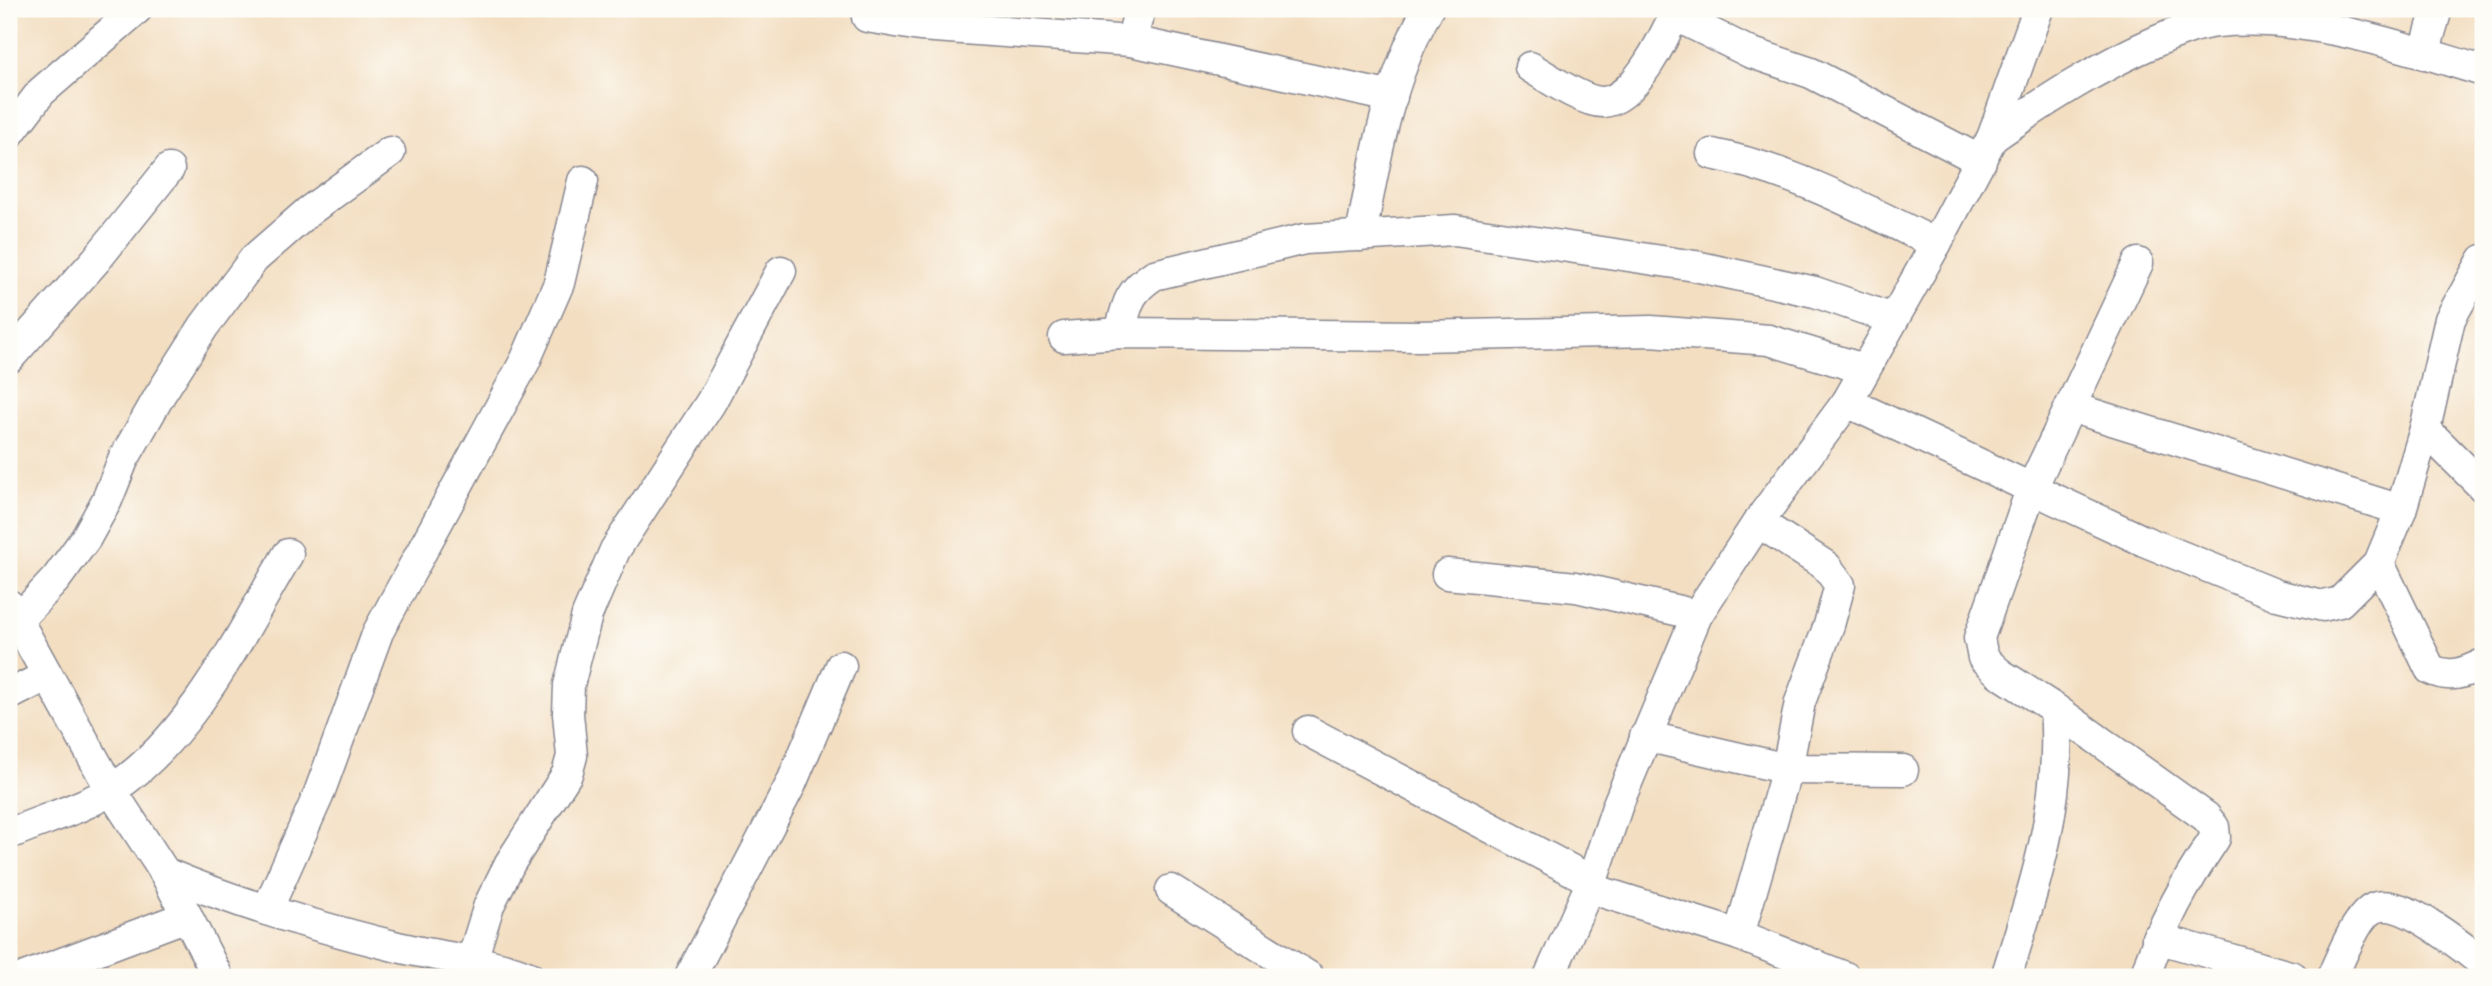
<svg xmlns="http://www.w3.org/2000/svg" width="2492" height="986" font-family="Delius,sans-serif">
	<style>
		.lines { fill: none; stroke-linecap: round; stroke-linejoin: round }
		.minor-casing { stroke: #878690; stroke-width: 33 }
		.minor { stroke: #fff; stroke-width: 30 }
	</style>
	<rect width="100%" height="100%" fill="#fdfcf7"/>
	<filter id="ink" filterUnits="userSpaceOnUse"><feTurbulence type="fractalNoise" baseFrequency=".0143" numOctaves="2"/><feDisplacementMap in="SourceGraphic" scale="14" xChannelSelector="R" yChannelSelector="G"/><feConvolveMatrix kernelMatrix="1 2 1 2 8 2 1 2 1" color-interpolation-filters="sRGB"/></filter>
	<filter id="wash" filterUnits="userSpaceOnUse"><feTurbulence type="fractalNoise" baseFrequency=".00686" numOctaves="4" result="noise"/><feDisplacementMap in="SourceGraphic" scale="28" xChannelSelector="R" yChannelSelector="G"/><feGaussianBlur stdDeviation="1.57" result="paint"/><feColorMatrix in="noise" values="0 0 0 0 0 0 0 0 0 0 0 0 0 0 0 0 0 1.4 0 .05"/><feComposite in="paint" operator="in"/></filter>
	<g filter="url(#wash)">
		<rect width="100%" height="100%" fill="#f3dec1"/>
	</g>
	<g filter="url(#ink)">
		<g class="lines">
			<defs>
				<g id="minor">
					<polyline points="1674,15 1749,52 1811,73 1981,161"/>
					<polyline points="867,17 920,26 1131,41 1392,97"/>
					<polyline points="1131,41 1140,9"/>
					<polyline points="2424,54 2437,9"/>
					<path d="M1530,67C1547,77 1584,103 1603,102C1635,100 1665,36 1677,9"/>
					<polyline points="9,134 41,92 137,9"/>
					<path d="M1992,138C2045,101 2097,67 2157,41C2176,33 2196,24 2217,22C2306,13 2399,46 2483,71"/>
					<path d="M1712,154C1792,170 1863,208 1936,244"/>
					<path d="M1361,236C1375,158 1389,78 1428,9"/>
					<path d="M2138,263L2031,490L1979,638L1983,658L1999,673L2055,709L2206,817L2214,827L2215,838C2185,883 2161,925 2145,977"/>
					<path d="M1120,333C1127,304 1128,292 1154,275L1305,239L1455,230L1695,266L1815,292L1893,319"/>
					<polyline points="1064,337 1120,333 1419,336 1651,331 1769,340 1864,369"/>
					<polyline points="9,358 96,260 169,169"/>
					<polyline points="1847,402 2144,541 2277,595 2323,606 2340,602 2379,563 2401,510 2425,429 2450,319 2483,260"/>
					<polyline points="2070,407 2401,510"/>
					<polyline points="2425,429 2483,487"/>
					<path d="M2379,563L2430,669C2450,679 2464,673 2483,664"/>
					<polyline points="1447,574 1576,587 1697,615"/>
					<polyline points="9,605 111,790 165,873 218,977"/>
					<polyline points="17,621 56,579 86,538 107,500 123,460 160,395 204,326 254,259 309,211 390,152"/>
					<polyline points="9,695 46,676"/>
					<polyline points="1308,731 1592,881"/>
					<polyline points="1645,736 1787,769 1903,770"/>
					<path d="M9,834C41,820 84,808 113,789C192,737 241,633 288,554"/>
					<path d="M165,873C239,904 317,927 394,946C439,958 486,959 529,977"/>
					<polyline points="1589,888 1739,935 1845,977"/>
					<polyline points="1171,890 1309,977"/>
					<polyline points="267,910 318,796 378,632 525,361 559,283 583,181"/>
					<polyline points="1739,935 1787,769 1800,702 1829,625 1840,585 1826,566 1758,522"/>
					<polyline points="2157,938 2293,977"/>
					<polyline points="472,960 489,905 510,863 567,774 572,756 568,714 569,685 587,615 615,550 711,402 781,271"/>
					<polyline points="25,977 187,916"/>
					<polyline points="690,977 791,784 841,666"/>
					<polyline points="1549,977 1592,881 1618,804 1697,615 1758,522 1847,402 1936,244 1992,138 2038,9"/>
					<path d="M2006,977C2034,888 2063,803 2055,709"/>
					<path d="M2332,977C2340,960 2357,915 2374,908C2401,896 2462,947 2483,963"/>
				</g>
			</defs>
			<use href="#minor" class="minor-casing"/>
			<use href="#minor" class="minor"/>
		</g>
	</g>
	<rect width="2492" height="986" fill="none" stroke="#fdfcf7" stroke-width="35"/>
</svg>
